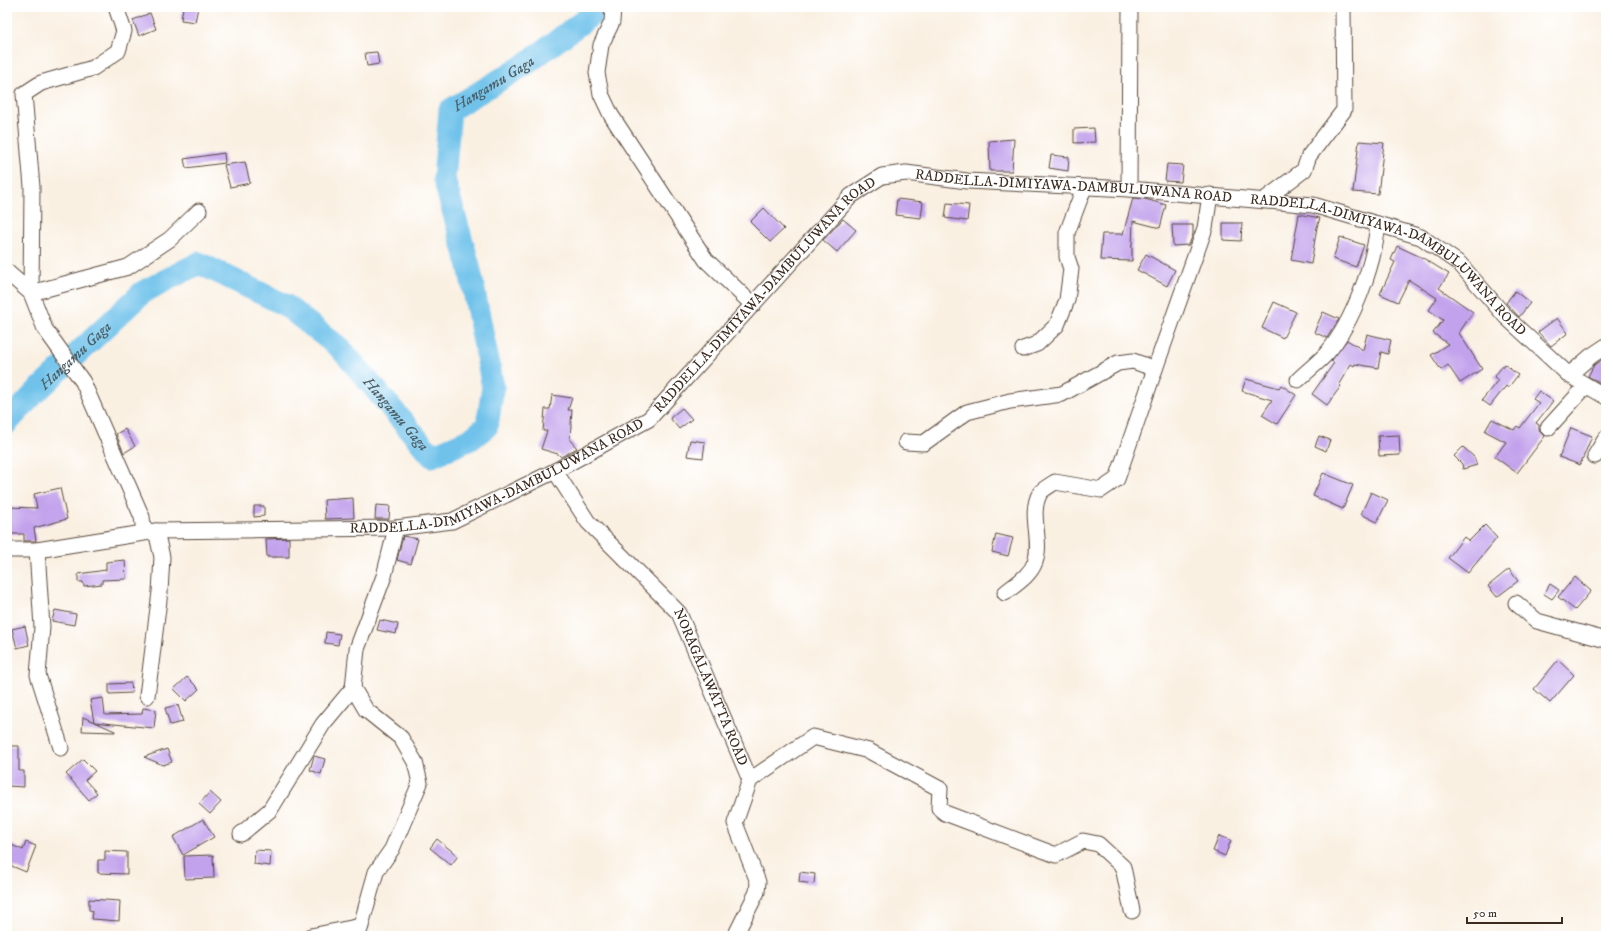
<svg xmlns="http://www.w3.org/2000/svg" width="1613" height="943" font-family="'IM FELL DW Pica',serif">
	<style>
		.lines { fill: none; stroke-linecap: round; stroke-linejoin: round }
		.river { stroke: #6fc2eb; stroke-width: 23 }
		.building { fill: #c2a2ec }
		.minor-casing { stroke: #58483b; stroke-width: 17 }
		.minor { stroke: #fff; stroke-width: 15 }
		.labels { text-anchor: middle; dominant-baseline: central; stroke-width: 3; stroke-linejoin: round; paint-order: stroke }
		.street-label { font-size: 14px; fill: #3b2a1e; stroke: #fff }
		.water-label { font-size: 15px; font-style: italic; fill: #4d5f66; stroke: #fff }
	</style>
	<rect width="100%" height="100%" fill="#fff"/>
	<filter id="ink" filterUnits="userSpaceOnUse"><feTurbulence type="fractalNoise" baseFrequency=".025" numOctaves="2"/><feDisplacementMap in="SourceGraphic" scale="8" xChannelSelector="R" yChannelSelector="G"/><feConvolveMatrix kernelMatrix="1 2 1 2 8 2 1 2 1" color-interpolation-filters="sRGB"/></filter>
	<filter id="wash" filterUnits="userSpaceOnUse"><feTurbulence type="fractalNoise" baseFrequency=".012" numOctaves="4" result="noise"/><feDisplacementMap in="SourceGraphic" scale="16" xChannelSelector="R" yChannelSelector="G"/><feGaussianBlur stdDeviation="0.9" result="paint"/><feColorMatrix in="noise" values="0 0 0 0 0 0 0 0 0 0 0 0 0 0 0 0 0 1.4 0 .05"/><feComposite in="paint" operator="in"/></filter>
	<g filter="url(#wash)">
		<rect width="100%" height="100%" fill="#faf0e2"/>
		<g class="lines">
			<path class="river" id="s1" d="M7,423L34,394L143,292L199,263L285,305L341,349L432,456L471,439L487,426L493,387L469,266L444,179L450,110L526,64L602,7"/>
		</g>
		<g id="blocks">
			<g class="building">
				<polygon points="183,7 198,7 195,22 181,20"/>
				<polygon points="150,13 156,29 139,36 133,20"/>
				<polygon points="377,52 379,64 367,66 365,53"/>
				<polygon points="1094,128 1095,142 1074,143 1074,129"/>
				<polygon points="1014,139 1012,171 990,171 989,141"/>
				<polygon points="1359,141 1384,143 1378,194 1353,192"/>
				<polygon points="224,153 225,163 186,168 184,159"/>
				<polygon points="1051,155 1069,157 1068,171 1049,168"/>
				<polygon points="245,162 250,183 230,187 224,165"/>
				<polygon points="1167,164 1183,165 1181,182 1165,181"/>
				<polygon points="1133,198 1145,199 1166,205 1160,228 1133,221 1132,246 1131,246 1132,247 1132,261 1100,260 1102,234 1123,234"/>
				<polygon points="897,199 923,202 921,218 895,215"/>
				<polygon points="947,203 969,205 967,221 945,218"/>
				<polygon points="764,208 784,229 770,242 750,222"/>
				<polygon points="1299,214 1320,218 1317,227 1311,264 1291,260"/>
				<polygon points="843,219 856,230 837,252 823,240"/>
				<polygon points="1223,223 1242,223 1241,241 1223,240"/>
				<polygon points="1172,225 1193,225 1193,234 1189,245 1173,246"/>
				<polygon points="1340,237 1364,245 1356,267 1333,259"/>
				<polygon points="1397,246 1423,258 1449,274 1439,288 1473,312 1459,333 1482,369 1460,383 1448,365 1441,370 1431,355 1448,344 1433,333 1443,320 1429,310 1437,298 1409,280 1398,302 1380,294 1395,262 1391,260"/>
				<polygon points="1146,254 1175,270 1167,286 1137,270"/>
				<polygon points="1515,291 1530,303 1519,317 1506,303"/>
				<polygon points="1274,302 1296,312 1283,338 1262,328"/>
				<polygon points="1323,312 1339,319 1327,338 1314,332"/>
				<polygon points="1557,318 1568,333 1551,346 1538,332"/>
				<polygon points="1367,334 1391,340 1388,354 1381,352 1378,368 1355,364 1354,366 1351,364 1339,384 1341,386 1327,405 1312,394 1334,363 1331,361 1347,340 1363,350"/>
				<polygon points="1606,357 1606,386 1588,376 1594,365"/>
				<polygon points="1504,364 1518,375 1508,388 1506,386 1490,406 1482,400 1498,380 1494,377"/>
				<polygon points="1246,379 1279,388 1281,385 1296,395 1277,424 1262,415 1272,400 1242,391"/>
				<polygon points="1539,391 1553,401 1536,423 1539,425 1539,430 1542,434 1545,436 1517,473 1495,457 1506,442 1485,431 1492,419 1514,430 1517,426 1520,428 1539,403 1533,399"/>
				<polygon points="552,395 572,398 568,410 572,410 570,440 577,448 561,457 558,454 541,449 547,431 543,431 545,409 550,409"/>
				<polygon points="682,408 692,419 679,429 670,418"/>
				<polygon points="1571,428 1592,436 1580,465 1559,457"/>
				<polygon points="125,429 135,446 124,453 116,434"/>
				<polygon points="1399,435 1400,455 1379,456 1378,436"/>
				<polygon points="1319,436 1330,440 1326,451 1315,446"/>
				<polygon points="690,440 705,442 703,458 687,456"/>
				<polygon points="1463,447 1474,457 1477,465 1463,469 1462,464 1454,456"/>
				<polygon points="1323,473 1353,485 1343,509 1313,496"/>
				<polygon points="60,488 67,519 34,528 36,541 24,541 24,534 7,534 7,507 37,508 34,494"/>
				<polygon points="1371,492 1388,500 1377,522 1361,514"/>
				<polygon points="353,498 354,518 325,519 324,500"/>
				<polygon points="376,505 390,506 389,519 375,519"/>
				<polygon points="254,506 264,506 264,516 254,517"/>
				<polygon points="1485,525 1497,538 1468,573 1448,558 1464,537 1469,541"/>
				<polygon points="996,534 1013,538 1008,556 992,552"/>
				<polygon points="403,536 418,539 411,564 397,560"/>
				<polygon points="289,538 289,557 267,557 266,539"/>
				<polygon points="125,560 126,579 102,580 102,584 84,586 83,582 78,582 78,574 106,570 106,562"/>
				<polygon points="1509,569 1518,581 1497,597 1488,586"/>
				<polygon points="1575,577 1591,591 1575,610 1558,597"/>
				<polygon points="1550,584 1559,590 1552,599 1544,594"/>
				<polygon points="55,610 76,614 74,625 52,621"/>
				<polygon points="380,620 398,624 396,634 377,630"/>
				<polygon points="25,626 29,645 17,648 12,629"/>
				<polygon points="326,632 340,634 338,645 325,643"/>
				<polygon points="1558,660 1574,675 1550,703 1534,689"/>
				<polygon points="187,677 199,689 186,701 174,689"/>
				<polygon points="131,683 132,693 109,694 109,684"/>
				<polygon points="103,698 105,715 142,714 143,708 156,710 154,728 94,722 90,700"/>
				<polygon points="178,705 183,722 170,725 165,708"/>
				<polygon points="83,717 115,731 115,732 82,731"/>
				<polygon points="7,746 19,746 19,771 24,771 24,787 7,786"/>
				<polygon points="167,749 172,762 163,765 144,757"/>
				<polygon points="314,756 325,759 321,774 310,770"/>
				<polygon points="83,759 95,771 85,780 97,793 89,800 66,774"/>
				<polygon points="210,792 221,802 210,814 199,804"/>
				<polygon points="203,819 214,837 183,855 173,837"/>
				<polygon points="1219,836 1231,840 1225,856 1213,851"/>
				<polygon points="437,839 458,856 451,865 430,848"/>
				<polygon points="26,842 36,846 26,872 7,864 7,843 23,850"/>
				<polygon points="255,850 271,851 270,866 254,864"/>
				<polygon points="105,851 127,852 127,874 98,873 98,860 105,860"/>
				<polygon points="213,855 214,878 185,879 184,856"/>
				<polygon points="800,872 815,874 814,884 799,882"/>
				<polygon points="89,899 120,901 119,921 92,919 93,911 89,910"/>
			</g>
		</g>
	</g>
	<g filter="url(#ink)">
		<use href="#blocks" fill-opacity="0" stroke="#58483b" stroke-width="1"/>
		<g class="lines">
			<defs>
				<g id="minor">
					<polyline points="116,7 124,31 118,51 93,68 41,83 24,94 32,187 31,293 45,329 83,382 142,517 144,532"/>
					<polyline points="613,7 612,22 601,45 597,73 601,94 611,115 706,260 753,305"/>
					<polyline points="1129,189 1130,7"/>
					<polyline points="1264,200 1304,170 1309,156 1344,110 1343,7"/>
					<polyline points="7,272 31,293 128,267 170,239 199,211"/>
					<polyline points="1023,349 1037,344 1057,325 1067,300 1071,269 1067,257 1067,233 1084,188"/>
					<polyline points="1569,375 1591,356 1606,346"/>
					<path d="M1298,380C1307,371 1318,363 1327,353C1354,321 1374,264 1378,224"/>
					<polyline points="1548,428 1586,386"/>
					<polyline points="906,442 924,443 967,412 1010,401 1062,394 1118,363 1133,361 1155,369"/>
					<polyline points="1595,456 1606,438"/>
					<path id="s2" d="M555,471L588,522L679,613L750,780L735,823L758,882L757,892L735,936"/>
					<path id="s3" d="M7,550H37L156,531L396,528L452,521L555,471L649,419L851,196L882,176L906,173L967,181L1129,189L1313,205L1421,237L1460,264L1506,317L1569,375L1606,397"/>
					<polyline points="37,550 42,627 38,675 61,748"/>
					<path d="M1005,593C1016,584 1030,576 1035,562C1043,540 1028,514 1040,493C1043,489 1051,485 1055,482L1101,490L1117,479L1155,369L1205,228L1210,195"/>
					<polyline points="1516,603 1537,621 1606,640"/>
					<polyline points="147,696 160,592 162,557 156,531"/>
					<polyline points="750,780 813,737 869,751 940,789 939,808 945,813 1056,855 1083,841 1098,844 1123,867 1132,911"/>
					<polyline points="241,834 270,810 323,724 353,688"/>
					<polyline points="311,936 361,926"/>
					<polyline points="358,936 376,872 392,849 420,783 415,762 401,738 366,710 353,688 357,649 384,576 396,528"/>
				</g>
			</defs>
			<use href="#minor" class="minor-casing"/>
			<use href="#minor" class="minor"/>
		</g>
	</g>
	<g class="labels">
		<g class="street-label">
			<text stroke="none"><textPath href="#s3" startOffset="1199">RADDELLA-DIMIYAWA-DAMBULUWANA ROAD</textPath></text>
			<text stroke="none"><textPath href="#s3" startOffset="1535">RADDELLA-DIMIYAWA-DAMBULUWANA ROAD</textPath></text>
			<text stroke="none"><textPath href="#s3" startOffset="839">RADDELLA-DIMIYAWA-DAMBULUWANA ROAD</textPath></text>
			<text stroke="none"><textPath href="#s3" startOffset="503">RADDELLA-DIMIYAWA-DAMBULUWANA ROAD</textPath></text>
			<text stroke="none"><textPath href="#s2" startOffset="270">NORAGALAWATTA ROAD</textPath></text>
		</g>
		<g class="water-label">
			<text stroke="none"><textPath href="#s1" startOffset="996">Hangamu Gaga</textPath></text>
			<text stroke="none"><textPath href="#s1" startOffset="96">Hangamu Gaga</textPath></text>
			<text stroke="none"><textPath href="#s1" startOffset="504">Hangamu Gaga</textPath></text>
		</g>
	</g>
	<rect width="1613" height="943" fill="none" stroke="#fff" stroke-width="24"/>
	<path d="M1467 917v6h95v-6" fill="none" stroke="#3b2a1e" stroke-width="2"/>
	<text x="1473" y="917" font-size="12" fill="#3b2a1e" stroke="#ffffff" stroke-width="3" paint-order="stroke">50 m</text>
</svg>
